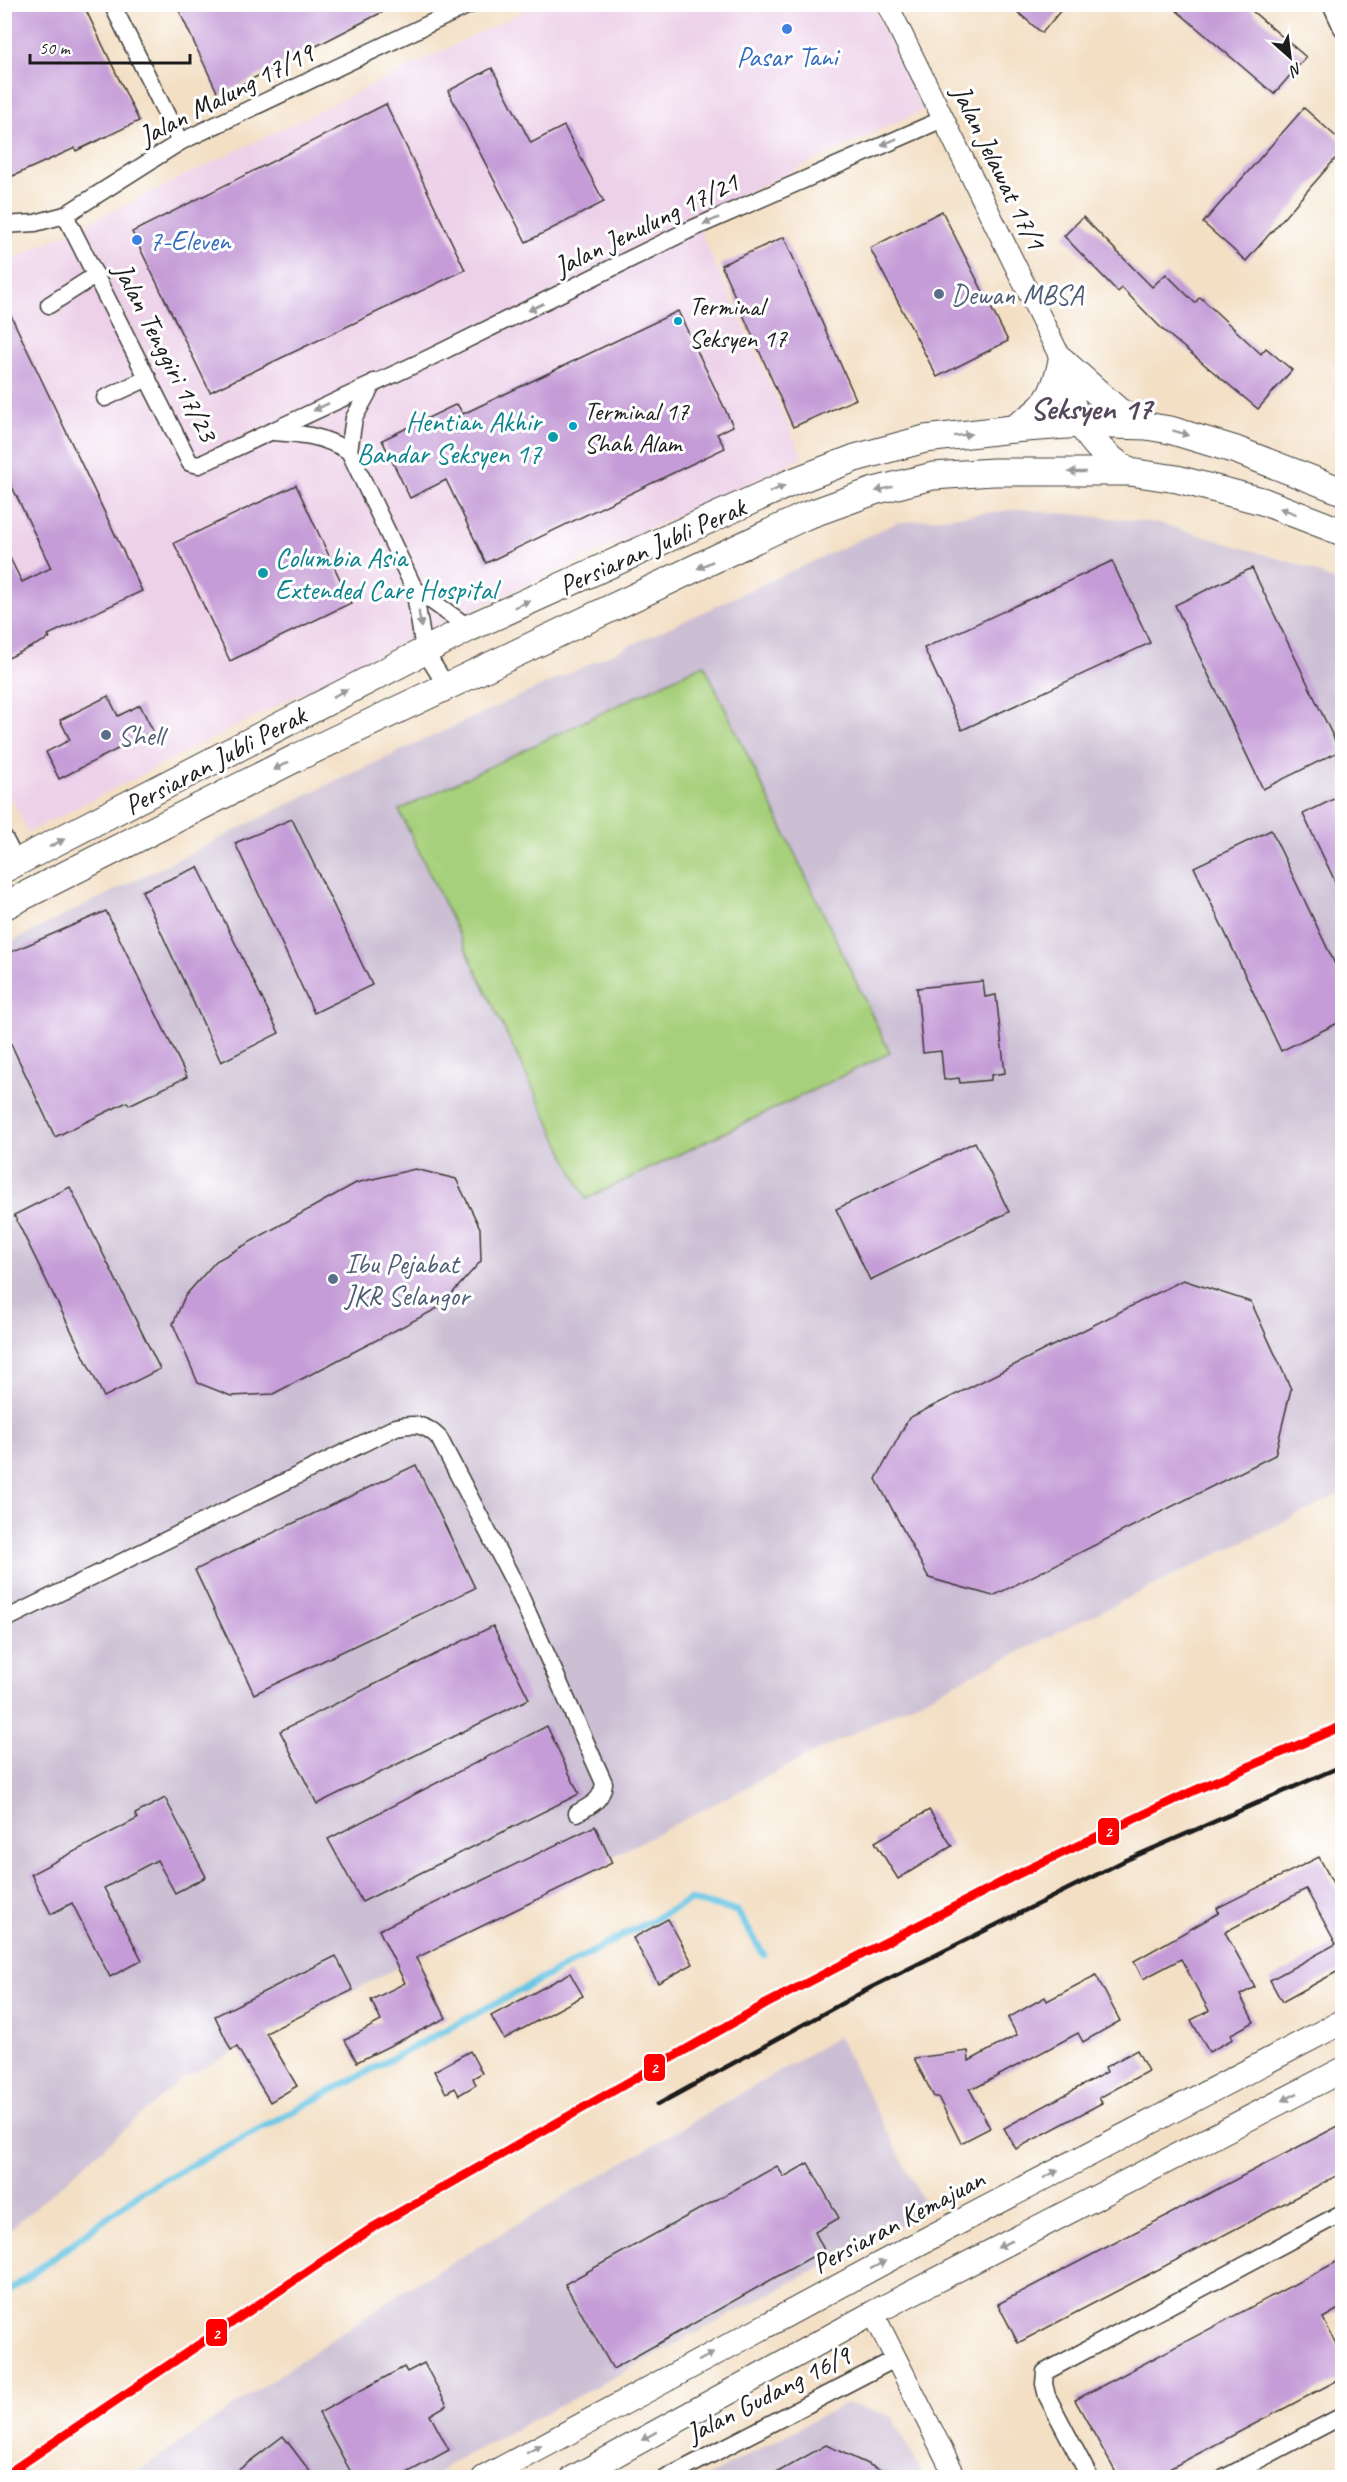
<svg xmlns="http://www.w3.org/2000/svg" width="1347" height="2482" font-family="Caveat,sans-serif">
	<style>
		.built { fill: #edd1e9 }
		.industrial { fill: #ccbfd4 }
		.green { fill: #a7d07b; stroke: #62764c; stroke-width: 1.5 }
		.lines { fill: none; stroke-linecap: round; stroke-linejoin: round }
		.stream { stroke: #65c4e4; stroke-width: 7 }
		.building { fill: #c59cd7 }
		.minor-casing { stroke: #3c3935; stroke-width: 19 }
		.tertiary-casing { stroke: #3c3935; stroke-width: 23 }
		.secondary-casing { stroke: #3c3935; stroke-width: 26 }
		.primary-casing { stroke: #3c3935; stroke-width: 29 }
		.minor { stroke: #fff; stroke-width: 16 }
		.tertiary { stroke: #fff; stroke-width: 21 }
		.secondary { stroke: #fff; stroke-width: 24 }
		.primary { stroke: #fff; stroke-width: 27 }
		.rail { stroke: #1c1c1c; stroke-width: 4.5 }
		.rail-1-casing { stroke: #fff; stroke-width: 14 }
		.rail-1 { stroke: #f00; stroke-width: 9 }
		.oneway { fill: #999 }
		.shop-dot { fill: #3f7fe0; stroke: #fff; stroke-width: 2 }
		.service-dot { fill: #5c6f8a; stroke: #fff; stroke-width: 2 }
		.bus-dot { fill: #01a2c5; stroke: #fff; stroke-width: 2 }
		.culture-dot { fill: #0f9aa8; stroke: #fff; stroke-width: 2 }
		.labels { text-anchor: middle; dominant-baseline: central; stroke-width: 6; stroke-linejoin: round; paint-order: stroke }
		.bus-label { font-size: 26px; fill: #1c1c1c; stroke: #fff; text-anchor: start }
		.shop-label { font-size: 28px; fill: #366cbe; stroke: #fff }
		.street-label { font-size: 28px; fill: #1c1c1c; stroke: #fff }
		.service-label { font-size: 28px; fill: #4e5e75; stroke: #fff; text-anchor: start }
		.culture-label { font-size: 28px; fill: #0d838f; stroke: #fff; text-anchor: end }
		.quarter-label { font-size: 32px; font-weight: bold; fill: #57495d; stroke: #fff }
		.line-badge { stroke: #fff; stroke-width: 2 }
		.badge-label { font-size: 16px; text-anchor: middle; font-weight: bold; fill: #fff }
	</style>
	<rect width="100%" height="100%" fill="#fff"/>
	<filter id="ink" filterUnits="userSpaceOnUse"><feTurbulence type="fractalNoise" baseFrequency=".0167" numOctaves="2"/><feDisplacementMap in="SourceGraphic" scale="12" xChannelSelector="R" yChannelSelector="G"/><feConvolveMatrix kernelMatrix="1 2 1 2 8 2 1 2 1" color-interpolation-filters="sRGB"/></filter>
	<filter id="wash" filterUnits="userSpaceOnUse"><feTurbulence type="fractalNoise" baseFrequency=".008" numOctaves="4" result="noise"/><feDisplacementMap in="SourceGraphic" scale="24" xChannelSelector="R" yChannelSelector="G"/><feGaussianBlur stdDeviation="1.35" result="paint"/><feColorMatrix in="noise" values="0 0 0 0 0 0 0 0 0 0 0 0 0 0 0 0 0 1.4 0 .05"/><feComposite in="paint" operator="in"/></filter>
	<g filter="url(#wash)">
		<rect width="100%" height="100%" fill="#f3dfc4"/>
		<polygon class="built" points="537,5 872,5 923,110 694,217 803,458 401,643 28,832 5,785 5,263"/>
		<g class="industrial">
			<polygon points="1020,509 1159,523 1307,567 1342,586 1342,1493 809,1755 182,2079 5,2234 5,945 331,783 896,523"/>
			<polygon points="838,2037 928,2210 450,2464 431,2477 128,2478 403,2291"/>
			<polygon points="846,2403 892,2417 924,2477 705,2478"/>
		</g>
		<polygon class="green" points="704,664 890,1053 586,1199 399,810"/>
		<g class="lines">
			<polyline class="stream" points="4,2295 141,2192 690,1900 737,1911 764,1955"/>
		</g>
		<g id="blocks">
			<g class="building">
				<polygon points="4,4 83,4 139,121 76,151 75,148 4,180"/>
				<polygon points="176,4 398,4 219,96"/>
				<polygon points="1008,4 1066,4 1042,33"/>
				<polygon points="1169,4 1244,4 1306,57 1274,94"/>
				<polygon points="492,68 531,143 564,126 604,202 526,242 448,91"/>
				<polygon points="386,104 465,270 210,392 132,232"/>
				<polygon points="1304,108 1342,142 1342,151 1246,261 1203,223"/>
				<polygon points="942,211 1008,341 937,377 870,248"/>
				<polygon points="1083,217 1152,287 1166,274 1195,303 1200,297 1261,354 1266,348 1292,370 1258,409 1163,330 1122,288 1118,292 1064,236"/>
				<polygon points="784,237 856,399 793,427 721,265"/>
				<polygon points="4,301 142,591 48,635 50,638 4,660 4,546 22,582 51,568 4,470"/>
				<polygon points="678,311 733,426 717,434 725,448 486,563 446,480 410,498 382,440 457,404 463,414"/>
				<polygon points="296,485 351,603 230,661 174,543"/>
				<polygon points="1112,561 1150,643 962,730 924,648"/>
				<polygon points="1252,568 1340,751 1263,789 1175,605"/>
				<polygon points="108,696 118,716 140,705 153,731 59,779 46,752 70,740 60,720"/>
				<polygon points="1342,795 1342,896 1303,814"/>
				<polygon points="292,819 372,985 314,1013 235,843"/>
				<polygon points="1271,830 1342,979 1342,1021 1281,1051 1194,867"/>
				<polygon points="198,867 279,1033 221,1062 142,891"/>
				<polygon points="106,911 187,1077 129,1105 127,1102 55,1137 4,1029 4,955"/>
				<polygon points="983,981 985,997 996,995 1005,1073 991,1075 991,1080 960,1083 959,1078 944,1080 941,1051 923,1053 917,988"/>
				<polygon points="975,1142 1009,1212 870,1280 836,1209"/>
				<polygon points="415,1169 456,1179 480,1228 481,1261 440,1307 273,1394 231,1396 198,1383 173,1324 185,1296 216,1261 356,1183"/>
				<polygon points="70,1187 160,1369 104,1397 14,1215"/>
				<polygon points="1183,1280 1251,1302 1291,1389 1275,1455 993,1596 929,1578 876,1479 909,1418"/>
				<polygon points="416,1465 475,1588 254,1694 195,1570"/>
				<polygon points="493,1626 529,1699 317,1804 280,1731"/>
				<polygon points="547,1726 579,1794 362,1902 328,1839"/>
				<polygon points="165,1798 206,1877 175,1893 157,1860 104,1888 142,1960 110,1977 72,1903 51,1914 31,1874 137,1819 135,1814"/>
				<polygon points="929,1810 952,1846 898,1879 875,1842"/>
				<polygon points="595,1826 612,1863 416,1958 446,2018 357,2062 345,2040 381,2021 371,2000 405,1983 379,1930"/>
				<polygon points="1319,1857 1342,1900 1342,1969 1282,2002 1270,1980 1336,1944 1306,1889 1225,1932 1255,1987 1240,1995 1254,2022 1231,2034 1233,2039 1209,2052 1191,2020 1209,2011 1181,1959 1143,1979 1134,1961 1219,1913 1217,1908"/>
				<polygon points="668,1919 693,1964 658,1983 633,1938"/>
				<polygon points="336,1956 353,1990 266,2033 297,2086 270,2102 237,2047 231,2050 215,2016"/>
				<polygon points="570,1973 583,1996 504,2039 491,2016"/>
				<polygon points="1096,1975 1120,2021 1083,2042 1078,2033 977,2087 969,2088 990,2128 961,2143 938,2097 934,2097 914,2058 968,2051 969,2061 1017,2035 1008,2018 1045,1997 1047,2001"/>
				<polygon points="1137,2050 1148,2071 1099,2098 1102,2103 1016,2149 1004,2128 1107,2072 1105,2067"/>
				<polygon points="470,2051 482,2073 473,2078 476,2085 459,2095 455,2088 446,2093 434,2071"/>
				<polygon points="1342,2124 1342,2173 1018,2343 998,2304"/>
				<polygon points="808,2163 839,2218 815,2232 824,2250 613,2369 565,2284 777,2166 784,2177"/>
				<polygon points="1342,2259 1342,2307 1323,2318 1342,2356 1342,2378 1152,2478 1119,2478 1075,2400"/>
				<polygon points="424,2363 447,2405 430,2415 449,2450 398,2478 354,2478 319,2413 404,2367 407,2372"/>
				<polygon points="283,2436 315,2478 228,2478"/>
				<polygon points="826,2445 898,2478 767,2478"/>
			</g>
		</g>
	</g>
	<g filter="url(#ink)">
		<use href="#blocks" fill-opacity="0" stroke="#3c3935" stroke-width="1.5"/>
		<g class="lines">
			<defs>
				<g id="minor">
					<polyline points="112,4 180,142"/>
					<polyline points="1331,4 1342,28"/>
					<polyline points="65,215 190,463 199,465 429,358 687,231 943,119"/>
					<polyline points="4,225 35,223 65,215 180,142 471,4"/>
					<polyline points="49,305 96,275"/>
					<polyline points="374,382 354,418 349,451 414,588 424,650 447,687"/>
					<polyline points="105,398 148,378"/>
					<path d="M273,432C304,434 320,435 349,451"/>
					<polyline points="414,588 469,628"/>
					<polyline points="4,838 17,863"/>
					<path d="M4,1620L396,1427C414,1423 426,1424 439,1438L515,1584L604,1783C602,1800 592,1805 577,1813"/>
					<polyline points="666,2478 895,2359"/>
					<polyline points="1090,2478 1047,2396 1044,2384 1045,2372 1342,2213"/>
					<polyline points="1224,2478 1342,2416"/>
				</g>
				<g id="tertiary">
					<polyline points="887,4 1062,361 1081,424"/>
					<polyline points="873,2313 956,2478"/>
				</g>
				<g id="secondary">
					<polyline points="484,2478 908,2249 1342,2022"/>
					<polyline points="573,2478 873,2313 1342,2070"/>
				</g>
				<g id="primary">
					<polyline points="1062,361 1118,411 1143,424"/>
					<path d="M1081,424C1095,446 1108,459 1130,472"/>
					<path d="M1013,429C1045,409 1054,399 1062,361"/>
					<polyline points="4,869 469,628 790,483 855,458 925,439 1012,429 1081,424 1146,426 1170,430 1236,450 1342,491"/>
					<polyline points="4,906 294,759 805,516 874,491 933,476 993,472 1130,472 1177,479 1262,501 1342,532"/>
				</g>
			</defs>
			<use href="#minor" class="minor-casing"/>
			<use href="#tertiary" class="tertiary-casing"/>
			<use href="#secondary" class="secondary-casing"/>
			<use href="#primary" class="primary-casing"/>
			<use href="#minor" class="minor"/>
			<use href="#tertiary" class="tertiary"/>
			<use href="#secondary" class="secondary"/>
			<use href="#primary" class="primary"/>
			<polyline class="rail" points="657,2105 870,1988 1124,1861 1342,1766"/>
			<defs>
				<polyline id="rail-1" points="4,2476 372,2228 766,2004 1016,1875 1191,1792 1342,1726"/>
			</defs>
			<use href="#rail-1" class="rail-1-casing"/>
			<use href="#rail-1" class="rail-1"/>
		</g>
		<defs><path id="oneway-solid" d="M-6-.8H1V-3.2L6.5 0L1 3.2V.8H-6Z" transform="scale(1.5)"/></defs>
		<g class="oneway">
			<use href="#oneway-solid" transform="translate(889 142) rotate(156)"/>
			<use href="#oneway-solid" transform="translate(711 221) rotate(156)"/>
			<use href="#oneway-solid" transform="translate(536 307) rotate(154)"/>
			<use href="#oneway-solid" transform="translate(321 407) rotate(154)"/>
			<use href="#oneway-solid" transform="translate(1181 433) rotate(17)"/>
			<use href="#oneway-solid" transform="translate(963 435) rotate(-7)"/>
			<use href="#oneway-solid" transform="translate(1077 472) rotate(180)"/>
			<use href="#oneway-solid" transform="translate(777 489) rotate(-24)"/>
			<use href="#oneway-solid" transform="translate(884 489) rotate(165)"/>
			<use href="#oneway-solid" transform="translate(1288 511) rotate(-160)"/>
			<use href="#oneway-solid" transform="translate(705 565) rotate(154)"/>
			<use href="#oneway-solid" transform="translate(522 604) rotate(-24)"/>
			<use href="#oneway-solid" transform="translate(420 619) rotate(80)"/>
			<use href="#oneway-solid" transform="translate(340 693) rotate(-28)"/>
			<use href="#oneway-solid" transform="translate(281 766) rotate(153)"/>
			<use href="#oneway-solid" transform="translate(57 843) rotate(-27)"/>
			<use href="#oneway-solid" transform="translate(1290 2097) rotate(153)"/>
			<use href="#oneway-solid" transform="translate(1051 2174) rotate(-28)"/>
			<use href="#oneway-solid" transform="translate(1005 2244) rotate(153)"/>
			<use href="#oneway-solid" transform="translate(878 2265) rotate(-28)"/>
			<use href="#oneway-solid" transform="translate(706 2357) rotate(-28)"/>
			<use href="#oneway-solid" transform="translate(649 2436) rotate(151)"/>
			<use href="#oneway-solid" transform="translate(534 2449) rotate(-29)"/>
		</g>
	</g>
	<g class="shop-dot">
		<circle cx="787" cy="29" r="6"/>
		<circle cx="137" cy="240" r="6"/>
	</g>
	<g class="service-dot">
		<circle cx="939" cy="294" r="6"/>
		<circle cx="106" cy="735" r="6"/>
		<circle cx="333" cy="1279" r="6"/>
	</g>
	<g class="bus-dot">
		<circle cx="678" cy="321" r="5"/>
		<circle cx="573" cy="426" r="5"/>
	</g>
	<g class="culture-dot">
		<circle cx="553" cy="437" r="6"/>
		<circle cx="263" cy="573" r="6"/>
	</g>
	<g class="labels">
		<g class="bus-label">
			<text x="689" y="306">Terminal<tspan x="689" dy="32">Seksyen 17</tspan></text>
			<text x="584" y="411">Terminal 17<tspan x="584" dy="32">Shah Alam</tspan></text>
		</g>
		<g class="shop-label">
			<text x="787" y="56">Pasar Tani</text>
			<text x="149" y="240" text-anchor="start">7-Eleven</text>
		</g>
		<g class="street-label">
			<text transform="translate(226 94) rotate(-27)">Jalan Malung 17/19</text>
			<text transform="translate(999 167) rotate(64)">Jalan Jelawat 17/1</text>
			<text transform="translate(646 224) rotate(-26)">Jalan Jenulung 17/21</text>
			<text transform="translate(166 352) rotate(63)">Jalan Tenggiri 17/23</text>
			<text transform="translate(652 546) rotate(-24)">Persiaran Jubli Perak</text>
			<text transform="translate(215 760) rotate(-28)">Persiaran Jubli Perak</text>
			<text transform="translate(898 2221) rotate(-28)">Persiaran Kemajuan</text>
			<text transform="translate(768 2394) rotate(-27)">Jalan Gudang 16/9</text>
		</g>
		<g class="service-label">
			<text x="951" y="294">Dewan MBSA</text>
			<text x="118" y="735">Shell</text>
			<text x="345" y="1263">Ibu Pejabat<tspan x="345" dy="32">JKR Selangor</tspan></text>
		</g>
		<g class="culture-label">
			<text x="541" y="421">Hentian Akhir<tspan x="541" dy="32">Bandar Seksyen 17</tspan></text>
			<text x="275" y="557" text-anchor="start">Columbia Asia<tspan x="275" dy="32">Extended Care Hospital</tspan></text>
		</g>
		<g class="quarter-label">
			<text x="1091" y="408">Seksyen 17</text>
		</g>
	</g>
	<g class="line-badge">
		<rect x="1097" y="1817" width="23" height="29" rx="6" fill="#f00"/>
		<rect x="643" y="2053" width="23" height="29" rx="6" fill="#f00"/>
		<rect x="205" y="2318" width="23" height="29" rx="6" fill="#f00"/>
	</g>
	<g class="badge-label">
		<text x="1108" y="1837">2</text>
		<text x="654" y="2073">2</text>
		<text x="216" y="2339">2</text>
	</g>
	<rect width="1347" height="2482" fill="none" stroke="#fff" stroke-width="24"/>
	<g transform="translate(1290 57) rotate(152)" stroke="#ffffff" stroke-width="4.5" paint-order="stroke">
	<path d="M0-4.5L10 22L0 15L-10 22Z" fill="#1c1c1c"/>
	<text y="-9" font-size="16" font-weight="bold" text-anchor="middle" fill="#1c1c1c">N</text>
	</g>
	<path d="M30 54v9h160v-9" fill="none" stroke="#1c1c1c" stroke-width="3"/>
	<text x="39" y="54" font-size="18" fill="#1c1c1c" stroke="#ffffff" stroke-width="4.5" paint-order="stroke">50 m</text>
</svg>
